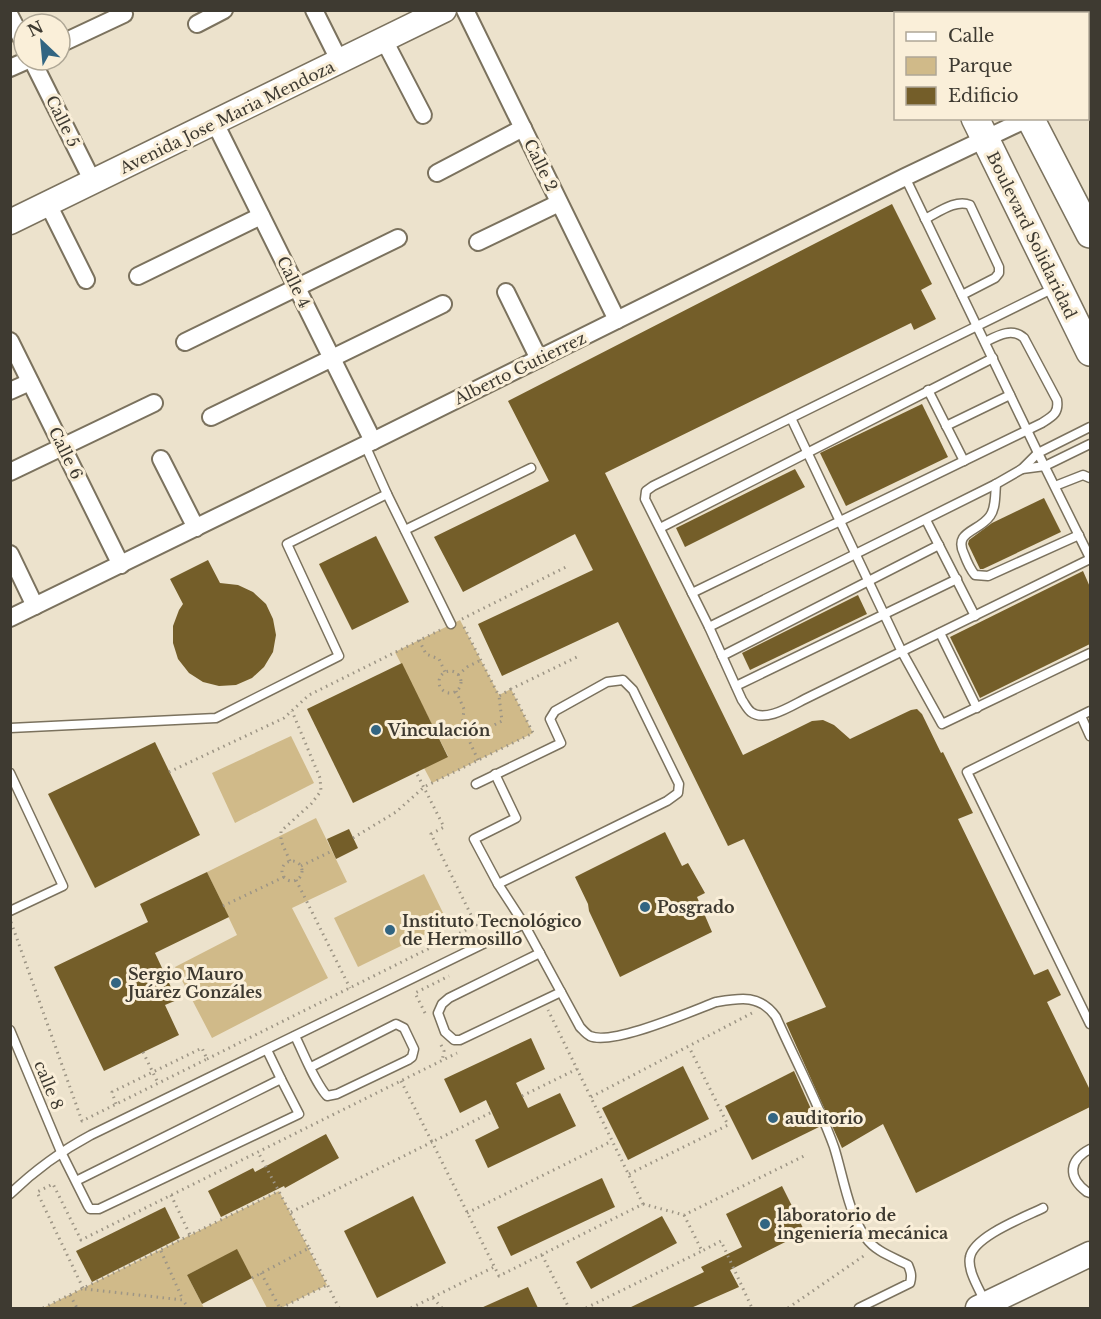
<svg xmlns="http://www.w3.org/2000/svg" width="1101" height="1319" font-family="'Libre Baskerville',serif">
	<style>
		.green { fill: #d0ba89 }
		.building { fill: #745e29 }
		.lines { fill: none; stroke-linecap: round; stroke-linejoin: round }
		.lane-casing { stroke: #7b725e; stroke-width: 11 }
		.street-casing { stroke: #7b725e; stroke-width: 20 }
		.secondary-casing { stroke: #7b725e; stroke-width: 27 }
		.primary-casing { stroke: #7b725e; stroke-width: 30 }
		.path { stroke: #9d9585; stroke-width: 3; stroke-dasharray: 1.5 4.5; stroke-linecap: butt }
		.lane { stroke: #fff; stroke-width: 8 }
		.street { stroke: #fff; stroke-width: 16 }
		.secondary { stroke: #fff; stroke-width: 24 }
		.primary { stroke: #fff; stroke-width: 27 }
		.poi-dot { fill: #326582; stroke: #faefd9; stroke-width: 2 }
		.labels { text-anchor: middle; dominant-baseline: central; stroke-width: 6; stroke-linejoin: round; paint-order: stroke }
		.street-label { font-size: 16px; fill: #3e3a31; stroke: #faefd9 }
		.poi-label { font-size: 16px; font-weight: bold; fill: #3e3a31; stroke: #faefd9; text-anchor: start }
	</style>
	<rect width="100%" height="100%" fill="#ece2cc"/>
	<g class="green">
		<polygon points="460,620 499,695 511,689 533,733 432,783 424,768 448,756 395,652"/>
		<polygon points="291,736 314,783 235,823 212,773"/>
		<polygon points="316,818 347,882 292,908 328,978 212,1038 175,967 237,935 207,872"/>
		<polygon points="424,874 448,923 358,967 334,918"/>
		<polygon points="279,1191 327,1285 281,1308 267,1308 237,1250 187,1275 204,1308 43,1308"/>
	</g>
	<g class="building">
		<polygon points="892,204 932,284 921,290 936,319 914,330 911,323 605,473 743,755 812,721 823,720 834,725 850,739 911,710 917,709 922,714 941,753 943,752 973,813 958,819 1034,975 1048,969 1061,995 1047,1002 1090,1090 1090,1107 916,1193 883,1124 842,1148 786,1023 826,1007 744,839 728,846 618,622 502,676 478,624 593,570 575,534 463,592 434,537 549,481 508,401"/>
		<polygon points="922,404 948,457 846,506 820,453"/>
		<polygon points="795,469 805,487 685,547 676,528"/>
		<polygon points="1044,498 1061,532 983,569 980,569 968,544 969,540 992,523"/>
		<polygon points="376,536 409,602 352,630 319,564"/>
		<polygon points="208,560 220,583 238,585 253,592 266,604 273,619 276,635 273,652 264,667 252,678 236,685 219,686 203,682 189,673 178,659 173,643 173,626 179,610 183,604 170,579"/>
		<polygon points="1083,571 1090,587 1090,644 980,698 950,637"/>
		<polygon points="858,595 867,614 750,670 742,653"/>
		<polygon points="402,663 448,757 353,803 307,709"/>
		<polygon points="155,742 200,835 95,888 48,794"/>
		<polygon points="349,829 358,848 336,859 327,839"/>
		<polygon points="665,832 682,866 688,863 705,893 697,897 712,932 620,977 589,911 588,904 575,877"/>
		<polygon points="207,872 229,917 155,953 177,1000 165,1005 179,1035 104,1071 54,967 148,922 140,904"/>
		<polygon points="531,1038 545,1069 516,1083 528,1108 560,1093 576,1126 488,1168 475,1140 499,1128 486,1100 460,1113 444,1079"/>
		<polygon points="683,1066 709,1119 628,1160 602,1108"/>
		<polygon points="794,1071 819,1127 752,1160 725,1106"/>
		<polygon points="326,1134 339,1158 285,1188 284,1186 221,1217 208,1191 253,1168 255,1172"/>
		<polygon points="602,1178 615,1207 511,1256 497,1227"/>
		<polygon points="782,1186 805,1232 730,1270 739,1287 691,1308 629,1308 704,1272 701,1267 742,1247 726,1214"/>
		<polygon points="413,1196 446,1263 377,1298 344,1231"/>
		<polygon points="165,1207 180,1238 92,1282 76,1251"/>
		<polygon points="662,1216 677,1243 591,1289 576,1262"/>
		<polygon points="237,1249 252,1278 202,1304 187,1275"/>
		<polygon points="528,1287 538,1308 481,1308"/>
	</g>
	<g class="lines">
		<defs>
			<g id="lane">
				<polyline points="905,177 1038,453 1090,558"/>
				<path d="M925,219C939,212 956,199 970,205L999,267V273L995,278L962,295"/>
				<polyline points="1054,288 653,486 646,491 645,499 709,627 996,484 1022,469 1038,453 1090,427"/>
				<polyline points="928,390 964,461"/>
				<polyline points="791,418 902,652 942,724 1090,653"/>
				<polyline points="946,426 1010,395"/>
				<polyline points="365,445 387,494 451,624"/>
				<polyline points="1022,469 1045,466 1090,444"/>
				<path d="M996,484C995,494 996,508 990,516C979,532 953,531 964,554C967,562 970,569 975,575L988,576L1079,535"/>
				<polyline points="1055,486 1083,475 1090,478"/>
				<polyline points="926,520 975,616"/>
				<polyline points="660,528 993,358"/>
				<polyline points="405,530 531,468"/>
				<path d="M692,593L1042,423C1053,416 1059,413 1057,400L1024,338C1012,327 997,336 985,342"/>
				<path d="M709,627L742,700C745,704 747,709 751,712C765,723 791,706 805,699L1090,559"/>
				<polyline points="940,633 977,708"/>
				<polyline points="722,656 939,545"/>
				<polyline points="736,686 957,579"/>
				<polyline points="1090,711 967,772 1090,1024"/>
				<polyline points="1081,716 1090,736"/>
				<polyline points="10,728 216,718 339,656 287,544 387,494"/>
				<polyline points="10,773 63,886 10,911"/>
				<polyline points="476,784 561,743 550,719 555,711 607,682 623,680 633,690 679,784 678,793 667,801 498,884"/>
				<path d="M524,924L580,1027C583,1030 586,1034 590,1036C612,1046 692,1011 716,1002C740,998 760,994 776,1017C795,1060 818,1102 834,1147C843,1175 848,1213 866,1238C876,1252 893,1257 908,1265C911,1272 912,1276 910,1283L859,1308"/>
				<polyline points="540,953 449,998 442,1004 438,1013 445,1032 454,1040 460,1040 561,992"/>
				<polyline points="10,1030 61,1152 88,1206 90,1209 99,1209 299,1114 281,1079 76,1181"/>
				<path d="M295,1036C304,1054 314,1081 327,1096L337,1094L408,1060L412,1057L414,1049L404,1028L396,1024L311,1067"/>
				<polyline points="267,1050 281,1079"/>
				<path d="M1090,1149C1069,1160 1067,1177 1087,1192L1090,1193"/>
				<path d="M10,1194C35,1170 61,1151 91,1135L524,924L498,884L474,839L516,818L495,774"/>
				<path d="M985,1302C980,1290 967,1271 970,1257C974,1236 1025,1217 1043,1208"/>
			</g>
			<g id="street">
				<polyline points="314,10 340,62"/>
				<polyline points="465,10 617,320"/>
				<polyline points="1077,14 1082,10"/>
				<polyline points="10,16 24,43"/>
				<polyline points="197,24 224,10"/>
				<polyline points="384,40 423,115"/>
				<polyline points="60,44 124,14"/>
				<polyline points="32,60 93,182"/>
				<polyline points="10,68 28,60"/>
				<polyline points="215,123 373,441"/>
				<polyline points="437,173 523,128"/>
				<polyline points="48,204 86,280"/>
				<polyline points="478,242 559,203"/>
				<polyline points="138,276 261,216"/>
				<polyline points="506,292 539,359"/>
				<polyline points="10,341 121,565"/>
				<polyline points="185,342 398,238"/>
				<polyline points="10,391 30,382"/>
				<polyline points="211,417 443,304"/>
				<polyline points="161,459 196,528"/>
				<polyline points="10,472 154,403"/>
				<polyline points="10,554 35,606"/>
				<polyline points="10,618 373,441 905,177 1029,118"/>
			</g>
			<g id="secondary">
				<polyline points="10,222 444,10"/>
				<polyline points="978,1308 1090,1254"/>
			</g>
			<g id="primary">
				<polyline points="923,10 924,14"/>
				<polyline points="978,10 979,14"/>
				<polyline points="975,118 1090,352"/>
				<polyline points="1030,118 1090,234"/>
			</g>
		</defs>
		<use href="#lane" class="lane-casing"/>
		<use href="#street" class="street-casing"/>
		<use href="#secondary" class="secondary-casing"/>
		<use href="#primary" class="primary-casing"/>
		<g class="path">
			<polyline points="462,619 568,566"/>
			<polyline points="464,627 499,696 511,689"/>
			<polyline points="419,640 426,654 439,659 445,672"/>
			<circle cx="450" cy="682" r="11"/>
			<polyline points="458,675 467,667 481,660"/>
			<polyline points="456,691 464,709 462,728 468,738"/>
			<polyline points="478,760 468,738 502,721 499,696"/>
			<polyline points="169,772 284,718 309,695 440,630"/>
			<polyline points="353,838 396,812 424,787 533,733 511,689 579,656"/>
			<circle cx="292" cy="871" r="10"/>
			<polyline points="290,861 281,841 281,831 311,804 321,791 320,778 292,711"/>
			<polyline points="301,866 332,851"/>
			<polyline points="296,880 350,988"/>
			<polyline points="223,906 284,877"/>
			<polyline points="11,922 82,1121 207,1059 202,1048 112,1092 116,1104"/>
			<polyline points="425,1013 415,993 449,976"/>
			<polyline points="441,1045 444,1051 442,1061"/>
			<polyline points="143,1052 158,1083"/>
			<polyline points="207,1059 476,925 431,834 444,827 416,772"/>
			<polyline points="401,1081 432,1142 492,1112"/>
			<polyline points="522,1096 577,1069 548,1010"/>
			<polyline points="591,1097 754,1012"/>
			<polyline points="629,1174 728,1125 689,1047"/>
			<polyline points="171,1195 190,1235"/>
			<polyline points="643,1204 684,1215 806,1155"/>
			<polyline points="291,1212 432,1142 499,1276 643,1204 577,1069"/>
			<polyline points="467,1213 612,1141"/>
			<polyline points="684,1215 702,1251 721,1241 752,1308"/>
			<polyline points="309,1248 339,1308"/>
			<polyline points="161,1251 183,1300"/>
			<polyline points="542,1255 569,1308"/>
			<polyline points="261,1273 280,1308"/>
			<polyline points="252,1278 309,1248 258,1152"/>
			<polyline points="83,1288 37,1192 53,1184 81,1240 457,1053"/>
			<polyline points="85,1289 183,1300 188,1308"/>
			<polyline points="70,1295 77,1308"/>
			<polyline points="433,1298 442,1308"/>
			<polyline points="43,1308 279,1191"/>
			<polyline points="281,1308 327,1285"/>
			<polyline points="411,1308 494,1267"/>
			<polyline points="586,1308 702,1251"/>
			<polyline points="788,1308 865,1255"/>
		</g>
		<use href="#lane" class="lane"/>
		<use href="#street" class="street"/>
		<use href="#secondary" class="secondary"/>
		<use href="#primary" class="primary"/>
	</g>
	<g class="poi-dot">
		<circle cx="376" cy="730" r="6"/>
		<circle cx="645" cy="907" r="6"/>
		<circle cx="390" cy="930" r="6"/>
		<circle cx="116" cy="983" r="6"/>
		<circle cx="773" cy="1118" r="6"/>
		<circle cx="765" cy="1224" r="6"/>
	</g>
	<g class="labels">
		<g class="street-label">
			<text transform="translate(227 117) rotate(-26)">Avenida Jose Maria Mendoza</text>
			<text transform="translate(63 121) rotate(64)">Calle 5</text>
			<text transform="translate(541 165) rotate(64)">Calle 2</text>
			<text transform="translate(1032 235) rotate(64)">Boulevard Solidaridad</text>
			<text transform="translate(294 282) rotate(64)">Calle 4</text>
			<text transform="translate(520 368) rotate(-26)">Alberto Gutierrez</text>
			<text transform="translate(66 453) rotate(64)">Calle 6</text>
			<text transform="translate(49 1085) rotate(68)">calle 8</text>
		</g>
		<g class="poi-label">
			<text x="388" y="730">Vinculación</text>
			<text x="657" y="907">Posgrado</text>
			<text x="402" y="921">Instituto Tecnológico<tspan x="402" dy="18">de Hermosillo</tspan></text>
			<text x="128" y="974">Sergio Mauro<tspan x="128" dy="18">Juárez Gonzáles</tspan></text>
			<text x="785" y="1118">auditorio</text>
			<text x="777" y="1215">laboratorio de<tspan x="777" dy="18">ingeniería mecánica</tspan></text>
		</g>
	</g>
	<rect width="1101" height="1319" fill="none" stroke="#3e3a31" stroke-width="24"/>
	<rect x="894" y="12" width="195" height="108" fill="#faefd9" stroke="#afa796" stroke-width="1.5"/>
	<rect x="906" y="32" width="30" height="9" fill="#ffffff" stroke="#afa796" stroke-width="1.5"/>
	<text x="948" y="42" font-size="18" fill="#3e3a31">Calle</text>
	<rect x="906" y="57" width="30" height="18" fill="#d0ba89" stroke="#afa796" stroke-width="1.5"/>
	<text x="948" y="72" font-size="18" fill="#3e3a31">Parque</text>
	<rect x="906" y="87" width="30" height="18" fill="#745e29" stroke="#afa796" stroke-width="1.5"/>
	<text x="948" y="102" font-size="18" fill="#3e3a31">Edificio</text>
	<g transform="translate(42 42) rotate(334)"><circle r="28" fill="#faefd9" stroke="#afa796" stroke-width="1.5"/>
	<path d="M0-4.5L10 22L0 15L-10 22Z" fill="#326582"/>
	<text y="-9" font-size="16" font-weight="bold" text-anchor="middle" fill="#3e3a31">N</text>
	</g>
</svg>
